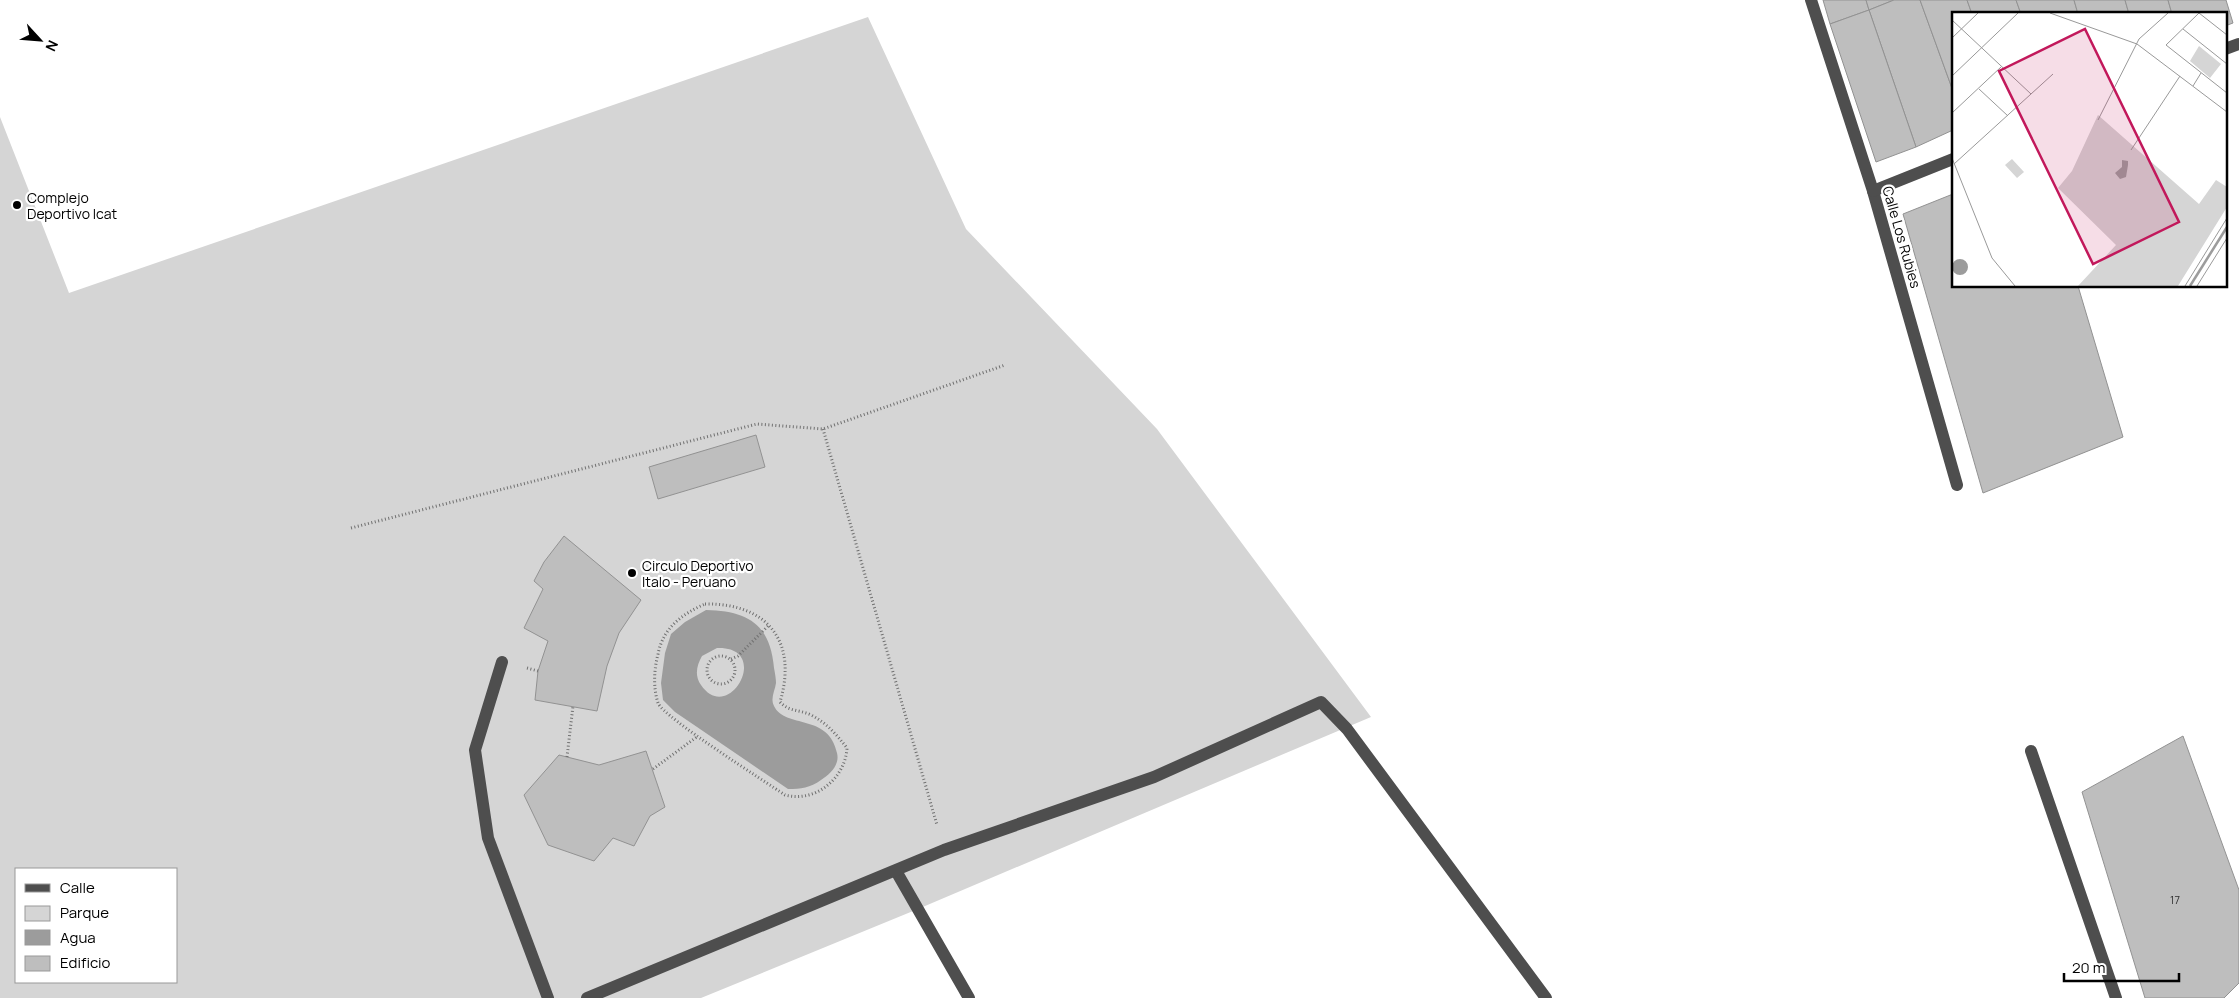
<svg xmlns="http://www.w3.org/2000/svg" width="2239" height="998" font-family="Manrope,sans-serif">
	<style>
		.green { fill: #d5d5d5; fill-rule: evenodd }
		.water { fill: #9c9c9c; fill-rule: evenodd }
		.building { fill: #bebebe; stroke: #929292 }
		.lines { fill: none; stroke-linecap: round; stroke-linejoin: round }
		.path { stroke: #707070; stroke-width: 3; stroke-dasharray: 1 2.5; stroke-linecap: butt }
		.minor { stroke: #4e4e4e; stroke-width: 12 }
		.poi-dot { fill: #000; stroke: #fff; stroke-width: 2 }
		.labels { text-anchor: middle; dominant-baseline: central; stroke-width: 4.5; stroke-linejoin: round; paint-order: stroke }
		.number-label { font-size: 11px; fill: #303030 }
		.poi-label { font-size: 14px; fill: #000; stroke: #fff; text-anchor: start }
		.street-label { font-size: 14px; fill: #000; stroke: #fff }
		.inset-river { fill: none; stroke: #9c9c9c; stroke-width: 2.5 }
		.inset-road { fill: none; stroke: #999; stroke-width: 1 }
		.view { fill: #c2185b; fill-opacity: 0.15; stroke: #c2185b; stroke-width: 2.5 }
		.inset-edge { fill: none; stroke: #000; stroke-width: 2.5 }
	</style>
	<rect width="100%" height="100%" fill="#fff"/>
	<path class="green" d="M868,17L966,229L1157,429L1371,717L918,909L701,998H0V117L69,293ZM16,869H176V982H16Z"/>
	<path class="water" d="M706,610C748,611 770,624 774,668C775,673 776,679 776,683C775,691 770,698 774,706C785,729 829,713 837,753C840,765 830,774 821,780C810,788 801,789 788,789L675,712L663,700L661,683L665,653L671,634L685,622ZM717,648C773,646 729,726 701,685C694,675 697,665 702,656Z"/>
	<g class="building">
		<polygon points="1823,0 1866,0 1869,10 1830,24"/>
		<polygon points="1866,0 1894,0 1869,10"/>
		<polygon points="1894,0 1920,0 1953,91 1953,130 1916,147 1869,10"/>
		<polygon points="1920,0 1967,0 1972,14 1953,14 1953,91"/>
		<polygon points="1967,0 2016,0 2021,14 1972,14"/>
		<polygon points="2016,0 2074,0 2078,14 2021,14"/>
		<polygon points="2074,0 2125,0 2129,14 2078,14"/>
		<polygon points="2125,0 2168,0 2172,14 2129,14"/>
		<polygon points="2168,0 2226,0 2233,23 2225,26 2225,14 2172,14"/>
		<polygon points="1869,10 1916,147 1876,162 1830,24"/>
		<polygon points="1953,194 1953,286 2078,286 2123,437 1983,493 1903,214"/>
		<polygon points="756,435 765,467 658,499 649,467"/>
		<polygon points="564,536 641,600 619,633 607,666 597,711 535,700 538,671 548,641 524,628 543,589 534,581 544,562"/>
		<polygon points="2183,736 2239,890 2239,983 2224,998 2145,998 2082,792"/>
		<polygon points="646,751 665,807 650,816 634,846 613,838 594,861 548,845 524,795 559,755 599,765"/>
	</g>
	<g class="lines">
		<g class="path">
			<polyline points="823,429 937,825"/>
			<polyline points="351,528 757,424 823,429 1005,365"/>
			<path d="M705,604C768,603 798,642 780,702C788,711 799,710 809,714C826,722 836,734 847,748C845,779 815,803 785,795C766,782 663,717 658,703C653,687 654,670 658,654C663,628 682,614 705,604Z"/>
			<circle cx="721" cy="670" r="14"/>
			<polyline points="731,659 738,656 769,625"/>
			<polyline points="527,668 538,671"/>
			<polyline points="567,757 573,706"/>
			<polyline points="653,769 698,736"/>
		</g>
		<g class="minor">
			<polyline points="1811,0 1873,191 1957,485"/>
			<polyline points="2225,49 2239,44"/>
			<polyline points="1873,191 1953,159"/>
			<polyline points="502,662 475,750 488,838 548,998"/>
			<polyline points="2031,751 2116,998"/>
			<polyline points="896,871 969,998"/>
			<polyline points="587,998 944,850 1154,777 1321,702 1347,729 1546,998"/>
		</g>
	</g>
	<g class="poi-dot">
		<circle cx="17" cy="205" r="5"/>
		<circle cx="632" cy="573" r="5"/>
	</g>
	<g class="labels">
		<g class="number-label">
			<text x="2175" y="899">17</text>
		</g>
		<g class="poi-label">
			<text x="27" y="197">Complejo<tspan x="27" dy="16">Deportivo Icat</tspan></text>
			<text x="642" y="565">Circulo Deportivo<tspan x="642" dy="16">Italo - Peruano</tspan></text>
		</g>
		<g class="street-label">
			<text transform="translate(1902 237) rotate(74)">Calle Los Rubies</text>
		</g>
	</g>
	<g transform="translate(1952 12)">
		<rect width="275" height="275" fill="#fff"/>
		<path d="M247,34L269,52L258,66L238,49ZM146,103L247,192L264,168L275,175V195L226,274H126L164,233L106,176L120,159ZM60,147L72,160L65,166L53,153Z" fill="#d5d5d5"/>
		<path d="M170,148L176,149V153L174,165L168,167L163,161L170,155ZM0 255a8 8 0 1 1 16 0a8 8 0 1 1-16 0Z" fill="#9c9c9c"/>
		<path class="inset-river" d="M238,274L275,215"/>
		<path class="inset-road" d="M98,1L185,32L275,100M247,1L214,33L275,81M247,1L275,23M0,8L79,82M231,17L275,52M0,26L26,1M0,64L66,1M241,74L249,61M27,77L56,104M0,101L49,55M146,108L187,27L216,1M179,138L228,64M0,146L40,246L63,274M2,152L101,62M233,274L275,206M245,274L275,226"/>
		<path class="view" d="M133,17L227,210L141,252L47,59Z"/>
		<rect width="275" height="275" class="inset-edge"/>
	</g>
	<rect x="15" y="868" width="162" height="115" fill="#ffffff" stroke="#999999"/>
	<rect x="25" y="884" width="25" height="8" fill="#4e4e4e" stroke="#999999"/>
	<text x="60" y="893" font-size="15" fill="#000000">Calle</text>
	<rect x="25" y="906" width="25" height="15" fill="#d5d5d5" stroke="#999999"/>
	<text x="60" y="918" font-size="15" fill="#000000">Parque</text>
	<rect x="25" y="930" width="25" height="15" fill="#9c9c9c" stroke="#999999"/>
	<text x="60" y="943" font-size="15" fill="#000000">Agua</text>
	<rect x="25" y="956" width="25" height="15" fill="#bebebe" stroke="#999999"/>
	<text x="60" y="968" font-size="15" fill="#000000">Edificio</text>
	<g transform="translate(40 40) rotate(116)" stroke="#ffffff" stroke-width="4" paint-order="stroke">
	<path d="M0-4L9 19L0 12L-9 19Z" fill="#000000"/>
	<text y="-8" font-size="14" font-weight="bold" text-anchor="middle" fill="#000000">N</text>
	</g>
	<path d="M2064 973v8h115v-8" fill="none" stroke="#000000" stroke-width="2.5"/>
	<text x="2072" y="973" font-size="15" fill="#000000" stroke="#ffffff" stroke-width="4" paint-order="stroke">20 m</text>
</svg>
